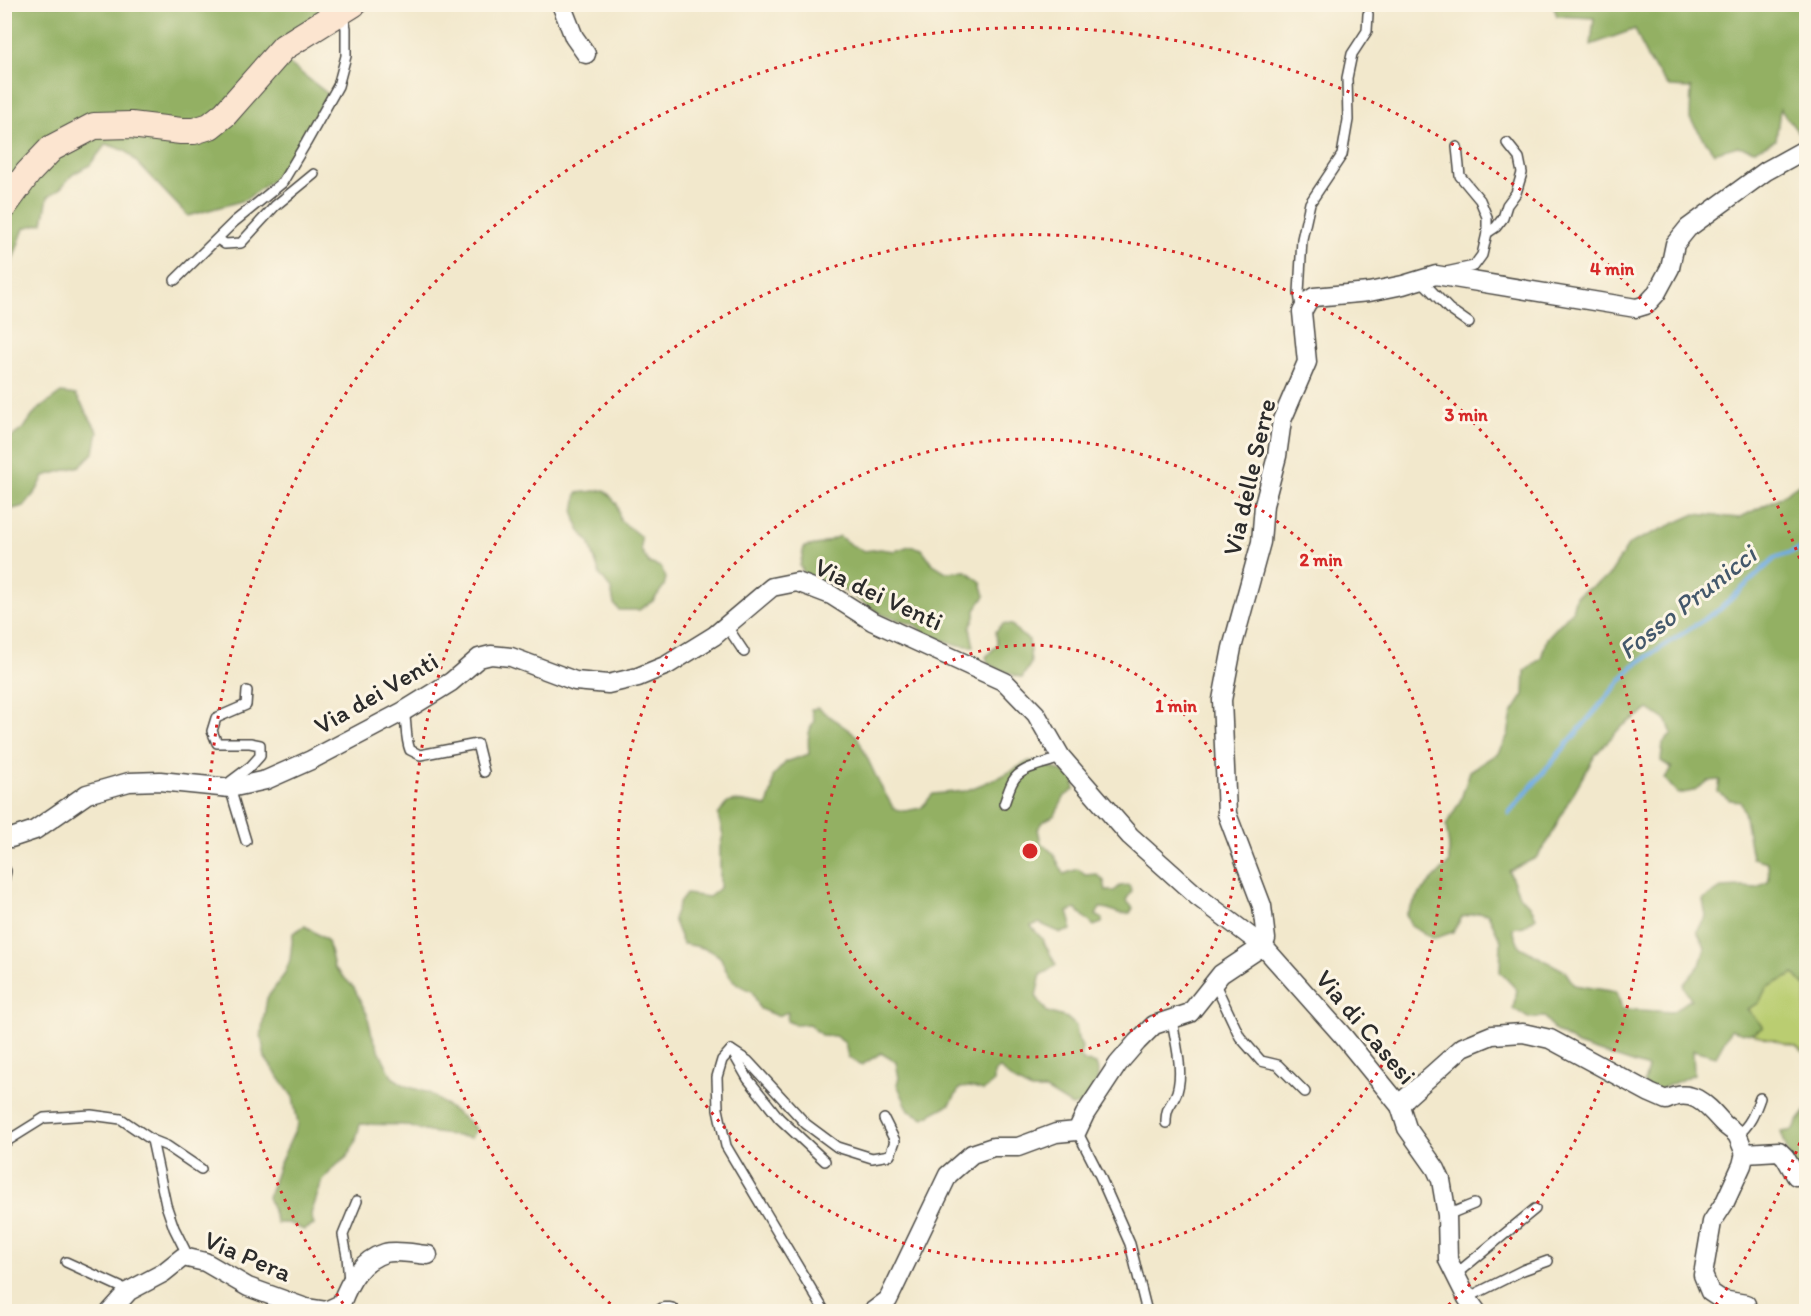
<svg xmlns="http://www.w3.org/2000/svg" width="1811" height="1316" font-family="Itim,sans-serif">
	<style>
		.green { fill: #bacd71; stroke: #727c4e; stroke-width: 1.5 }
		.forest { fill: #93b063; stroke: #5f6e47; stroke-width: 1.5; fill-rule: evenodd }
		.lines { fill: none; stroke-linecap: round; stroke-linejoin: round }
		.stream { stroke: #70ace2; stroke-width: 5 }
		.lane-casing { stroke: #494743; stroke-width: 12 }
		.street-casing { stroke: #494743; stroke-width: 21 }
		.secondary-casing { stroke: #494743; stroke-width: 28 }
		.lane { stroke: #fff; stroke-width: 9 }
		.street { stroke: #fff; stroke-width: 18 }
		.secondary { stroke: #fce5d0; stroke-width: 26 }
		.ring { fill: none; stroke: #d62828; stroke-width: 3; stroke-dasharray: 3 6 }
		.labels { text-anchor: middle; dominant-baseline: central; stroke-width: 6; stroke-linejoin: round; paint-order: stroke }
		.street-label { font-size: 26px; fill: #2b2b2b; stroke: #fcf5e5 }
		.water-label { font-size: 27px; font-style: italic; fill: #43586b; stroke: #fcf5e5 }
		.centre { fill: #d62828; stroke: #fcf5e5; stroke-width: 3 }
		.ring-label { font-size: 18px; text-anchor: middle; font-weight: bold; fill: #d62828; stroke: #fcf5e5; stroke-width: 6; stroke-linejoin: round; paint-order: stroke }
	</style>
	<rect width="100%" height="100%" fill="#fcf5e5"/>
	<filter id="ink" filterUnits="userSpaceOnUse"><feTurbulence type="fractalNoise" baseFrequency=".0167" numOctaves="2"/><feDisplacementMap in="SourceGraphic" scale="12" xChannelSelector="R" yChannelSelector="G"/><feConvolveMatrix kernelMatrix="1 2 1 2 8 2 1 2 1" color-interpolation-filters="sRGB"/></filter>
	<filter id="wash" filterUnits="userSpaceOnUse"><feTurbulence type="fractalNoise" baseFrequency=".008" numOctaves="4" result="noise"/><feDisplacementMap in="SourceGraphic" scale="24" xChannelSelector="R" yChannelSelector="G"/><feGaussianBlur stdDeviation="1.35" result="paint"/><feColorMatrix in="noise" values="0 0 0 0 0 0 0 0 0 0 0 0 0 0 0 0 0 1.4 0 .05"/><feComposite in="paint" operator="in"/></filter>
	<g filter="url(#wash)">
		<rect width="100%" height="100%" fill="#f2e8cc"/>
		<polygon class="green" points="1794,974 1806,987 1805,1053 1795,1046 1753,1034 1763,1027 1747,1009 1759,1003 1766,988"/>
		<g class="forest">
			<polygon points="5,5 335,5 273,51 328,94 291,156 272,180 245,200 188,216 126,151 106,144 90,165 73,174 60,189 48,197 43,223 24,228 11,265 5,272"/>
			<polygon points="1553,5 1806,5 1806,127 1798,132 1780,109 1776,140 1754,150 1738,146 1714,153 1690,119 1691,88 1669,87 1647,58 1635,29 1591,45 1594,18 1557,16"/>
			<polygon points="61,393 76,395 98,432 94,452 80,466 44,476 37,490 24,506 5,511 5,442 24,428 36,411"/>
			<path d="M1806,479V987L1794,974L1766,988L1759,1003L1747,1009L1763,1027C1749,1037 1746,1034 1731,1029L1716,1056L1693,1050L1694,1074L1654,1092L1644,1083L1648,1068L1578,1045L1554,1030L1545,1017L1528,1018L1513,1008L1517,990L1500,972L1501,941L1488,914L1479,913L1462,917L1453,932L1433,939L1411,926L1406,914L1422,891L1449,863V846L1446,826L1461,799L1470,771L1498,753L1508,735L1512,713L1524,695L1525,671L1541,658L1547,638L1572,611L1576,596L1608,577L1629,544L1695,514L1739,518L1777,499ZM1649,709L1667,721L1672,734L1663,743L1661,761L1672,768L1665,779L1678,794L1693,791L1708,781L1720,780L1718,792L1730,800L1740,801L1744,811L1752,858L1768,862L1769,881L1758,888L1742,887L1721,888L1703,900L1706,917L1697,931L1705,948L1700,965L1683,985L1691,999L1672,1012L1622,1009L1617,992L1574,985L1565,971L1520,947L1512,928L1524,926L1536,917L1530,905L1520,897L1509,871L1536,858L1549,840L1566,806L1596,754L1621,727Z"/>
			<polygon points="605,490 617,504 620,520 641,537 641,550 649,563 661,567 666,578 664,586 653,601 639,610 619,610 614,604 611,589 600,575 589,542 579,530 574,513 577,493"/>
			<polygon points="839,536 851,545 864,551 880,549 895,551 909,546 922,549 933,564 946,572 966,571 981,582 985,596 975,610 975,617 970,628 974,647 959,645 927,635 915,625 883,615 845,591 805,574 800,566 804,547 821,544"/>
			<polygon points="1003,624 1012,625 1020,634 1029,640 1031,663 1022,678 989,665 986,657 997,645 996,631"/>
			<path d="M818,708L857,736L879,783L894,809L905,811L921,808L933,794L965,791L1000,777L1029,761L1038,762L1063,772L1075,780L1074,790L1065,796L1055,815L1044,821L1038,829L1041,843L1053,853L1064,874L1078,869L1085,875L1096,874L1104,881L1106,891H1114L1120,886L1129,885L1132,891L1126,900L1133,908L1130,913C1113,916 1113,907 1100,908L1096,915L1103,919L1102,923L1094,926L1076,909L1068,912L1071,922V930L1061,933L1039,923L1031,926L1042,939L1056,965L1046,972L1041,974L1036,996L1047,1012L1067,1018L1076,1026L1078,1039L1082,1047L1080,1057L1086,1062L1096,1064C1101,1075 1096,1092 1086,1101C1083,1103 1076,1105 1072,1106L1046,1090H1031L1012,1080L999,1068L994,1073V1082L983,1091L970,1087L960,1088L950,1104L924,1118L909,1111L897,1084L899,1078L896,1062L881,1053L862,1065L848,1057L845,1043L835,1036L821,1035L809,1024L796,1025L787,1021L788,1012L777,1016L760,1009L752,991C740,987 732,982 726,970C723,966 723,961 720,957C710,948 695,946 683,944L673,919L679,903L686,894L709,897L720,888V847L723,835L718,815C721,812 724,805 728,803C735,798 757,805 767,806L772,790L773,776L786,762L809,754C808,742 807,732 814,721L811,709Z"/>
			<polygon points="305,926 328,941 334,967 354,988 367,1014 372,1035 392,1077 406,1086 429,1093 469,1122 476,1129 471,1138 429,1132 404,1125 360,1124 355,1144 346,1158 333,1168 322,1182 311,1214 314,1225 304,1230 288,1223 277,1223 268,1197 279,1165 298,1124 293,1097 265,1058 261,1035 267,998 284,975 290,960 293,933"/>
			<polygon points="1806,1111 1806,1184 1792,1164 1781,1132 1794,1130 1798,1121"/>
		</g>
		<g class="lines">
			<polyline class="stream" points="1509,813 1633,666 1720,609 1775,558 1806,547"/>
		</g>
	</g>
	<g filter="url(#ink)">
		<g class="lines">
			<defs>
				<g id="lane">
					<polyline points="1487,233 1496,227 1503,218 1507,205 1516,193 1522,173 1519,158 1507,143"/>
					<polyline points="218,239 225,244 241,243 275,206 314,174"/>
					<polyline points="1446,272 1474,266 1482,255 1487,233 1487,217 1480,200 1460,176 1457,147"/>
					<polyline points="175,280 234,222 282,183 306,143 338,86 346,56 346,28 343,14"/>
					<polyline points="1421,280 1449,309 1469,323"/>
					<polyline points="1301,307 1299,293 1302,239 1310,203 1342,155 1348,120 1347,78 1352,54 1367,31 1368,14"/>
					<polyline points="726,625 744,652"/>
					<path d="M404,711C407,725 405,737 410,750L420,755L477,744L484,772"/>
					<path d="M1004,804C1007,796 1009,788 1013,781C1022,765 1047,765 1061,757"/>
					<polyline points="246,841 230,788 231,781 251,766 260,756 260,745 250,743 217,743 212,731 216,718 246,705 247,691"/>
					<polyline points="4,867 6,871 4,881"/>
					<polyline points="1214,982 1240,1037 1261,1061 1278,1065 1305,1092"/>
					<polyline points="731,1050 722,1060 717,1077 718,1109 726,1146 825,1312"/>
					<polyline points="731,1050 748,1061 806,1124 837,1147 872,1158 890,1155 895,1141 884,1119"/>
					<polyline points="732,1051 748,1079 779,1118 825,1161"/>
					<path d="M1166,1123C1166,1104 1172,1106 1177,1092C1184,1069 1175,1042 1172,1019"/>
					<polyline points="1077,1131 1100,1176 1130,1244 1147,1312"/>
					<path d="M1737,1135C1750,1126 1755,1112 1760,1098"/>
					<polyline points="152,1140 167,1146 201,1169"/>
					<polyline points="4,1143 44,1118 91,1115 121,1119 152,1140 166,1205 174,1228 189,1258"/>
					<polyline points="1447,1215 1474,1204"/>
					<polyline points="66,1262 129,1291"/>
					<polyline points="1456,1274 1535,1209"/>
					<polyline points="349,1282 347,1256 343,1235 357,1201"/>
					<polyline points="1467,1298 1523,1270 1548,1261"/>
				</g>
				<g id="street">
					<polyline points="561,4 574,37 586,54"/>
					<polyline points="4,838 11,838 35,830 87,794 129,782 160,781 230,788 266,780 311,760 404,711 451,682 479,658 491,655 511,657 575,681 608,684 638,677 667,665 714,636 772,587 797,582 831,595 872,621 1005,682 1036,714 1061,757 1130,836 1197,896 1263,946 1343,1036 1400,1106 1407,1128 1436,1169 1441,1180 1447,1215 1448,1260 1467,1298 1477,1312"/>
					<polyline points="1263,946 1266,939 1262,906 1227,814 1222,700 1232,648 1261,542 1264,505 1277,456 1282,420 1307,362 1302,312 1308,301 1314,297 1369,292 1403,285 1436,275 1636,308 1646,305 1656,294 1670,268 1675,244 1688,228 1766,171 1806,149"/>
					<path d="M1400,1106L1406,1098L1463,1047L1492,1035L1523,1033L1550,1039L1650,1093L1666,1100C1692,1087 1706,1104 1722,1122C1726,1127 1733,1130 1737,1135C1740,1140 1742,1147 1745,1153"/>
					<polyline points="1745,1153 1742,1165 1725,1202 1712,1222 1703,1275 1710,1292 1722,1300 1746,1304"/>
					<polyline points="1745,1153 1779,1151 1785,1157 1796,1176"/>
					<path d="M110,1312L129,1291L163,1273L183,1257L205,1262L248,1287L306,1308L326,1311L341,1304C349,1282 361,1260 385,1253C396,1250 416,1254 428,1255"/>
					<polyline points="664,1312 670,1312"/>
					<polyline points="872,1312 888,1300 948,1175 972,1154 993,1147 1018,1147 1056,1133 1077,1131 1085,1114 1118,1064 1137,1042 1154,1025 1190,1013 1221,974 1263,946"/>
				</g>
				<polyline id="secondary" points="4,206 28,173 52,148 94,126 131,125 181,131 194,131 210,126 225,114 284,47 353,4"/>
			</defs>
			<use href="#lane" class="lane-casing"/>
			<use href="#street" class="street-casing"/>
			<use href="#secondary" class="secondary-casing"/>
			<use href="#lane" class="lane"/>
			<use href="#street" class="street"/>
			<use href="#secondary" class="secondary"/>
		</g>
	</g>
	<g class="ring">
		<circle cx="1030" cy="851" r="206"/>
		<circle cx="1030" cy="851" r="412"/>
		<path d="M617 1310A617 617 0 1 1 1443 1310"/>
		<path d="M1806 1126A823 823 0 0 1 1712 1311M348 1311A823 823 0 1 1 1806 576"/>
	</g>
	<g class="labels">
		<g class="street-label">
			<text transform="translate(1249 477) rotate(-77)">Via delle Serre</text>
			<text transform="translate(879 594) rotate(25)">Via dei Venti</text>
			<text transform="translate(376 693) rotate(-30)">Via dei Venti</text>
			<text transform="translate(1366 1027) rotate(50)">Via di Casesi</text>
			<text transform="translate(248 1256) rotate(23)">Via Pera</text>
		</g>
		<g class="water-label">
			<text transform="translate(1687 602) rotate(-38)">Fosso Prunicci</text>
		</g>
	</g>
	<circle cx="1030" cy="851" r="9" class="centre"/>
	<g class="ring-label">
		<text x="1612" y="275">4 min</text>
		<text x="1466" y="421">3 min</text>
		<text x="1321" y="566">2 min</text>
		<text x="1176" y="712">1 min</text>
	</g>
	<rect width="1811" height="1316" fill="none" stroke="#fcf5e5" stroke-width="24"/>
</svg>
